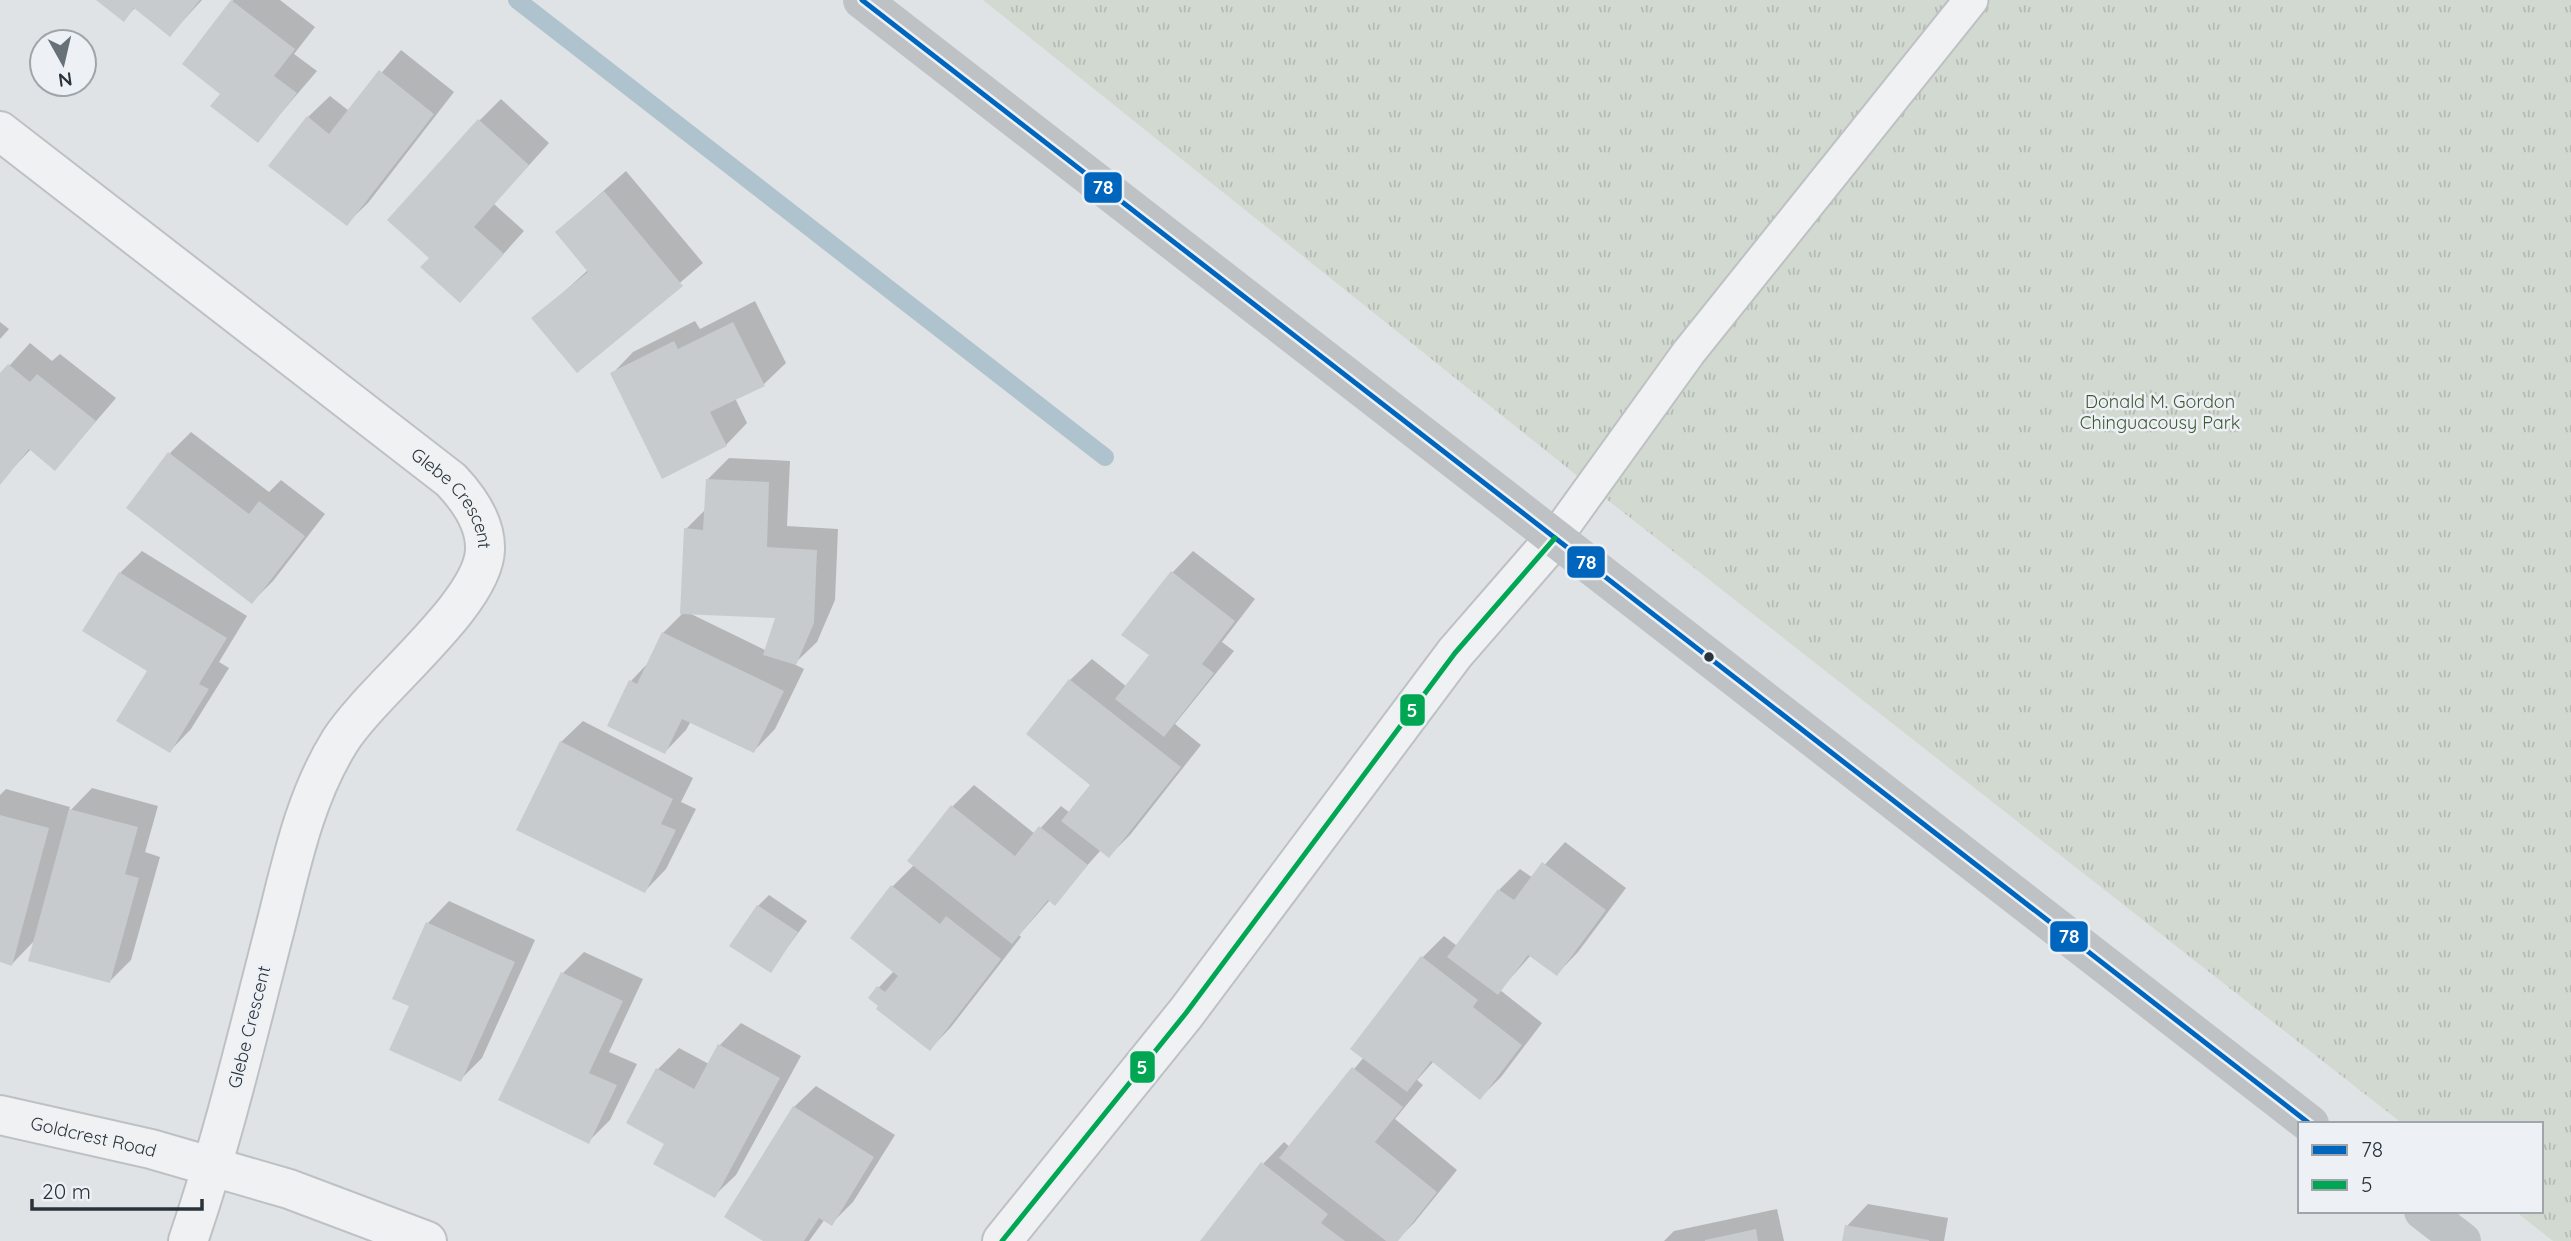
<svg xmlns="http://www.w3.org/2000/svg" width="2571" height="1241" font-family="Quicksand,sans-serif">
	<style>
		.park { fill: url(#park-tufts) }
		.shadow { fill: #0003; fill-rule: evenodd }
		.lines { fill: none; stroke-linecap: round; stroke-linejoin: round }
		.stream { stroke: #afc3cf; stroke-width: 18 }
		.building { fill: #c8cbcd }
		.lane-casing { stroke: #bec1c3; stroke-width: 37 }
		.street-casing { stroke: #bec1c3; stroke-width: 42 }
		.lane { stroke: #f0f1f2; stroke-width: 33 }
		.street { stroke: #f0f1f2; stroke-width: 38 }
		.secondary { stroke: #bec2c5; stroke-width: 38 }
		.bus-1-casing { stroke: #edf1f5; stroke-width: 10 }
		.bus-2-casing { stroke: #edf1f5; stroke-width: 10 }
		.bus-1 { stroke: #0065bd; stroke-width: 5 }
		.bus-2 { stroke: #00a651; stroke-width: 5 }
		.bus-dot { fill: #28333d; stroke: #edf1f5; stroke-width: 2.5 }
		.labels { text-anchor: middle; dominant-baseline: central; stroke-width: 5; stroke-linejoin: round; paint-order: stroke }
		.park-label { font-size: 18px; fill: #415936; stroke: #edf1f5 }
		.street-label { font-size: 18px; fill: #28333d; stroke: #edf1f5 }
		.line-badge { stroke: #edf1f5; stroke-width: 2.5 }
		.badge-label { font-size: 19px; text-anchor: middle; font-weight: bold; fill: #fff }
	</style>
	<defs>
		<pattern id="park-tufts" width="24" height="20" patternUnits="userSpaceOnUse" patternTransform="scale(1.75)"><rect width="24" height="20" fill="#d2d9d0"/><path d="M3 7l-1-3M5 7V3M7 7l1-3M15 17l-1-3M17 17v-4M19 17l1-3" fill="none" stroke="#b4bbb4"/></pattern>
	</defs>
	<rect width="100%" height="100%" fill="#e0e3e5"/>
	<polygon class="park" points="983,0 2571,0 2571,1241 2553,1241 2515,1211 2541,1211 2541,1124 2403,1124 1605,498"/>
	<g class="shadow">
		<polygon points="99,0 202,0 170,35 136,7 124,19"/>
		<polygon points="233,0 280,0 315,27 294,54 317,71 258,140 223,93 184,64"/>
		<polygon points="401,50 454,92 368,203 346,224 271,166 308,117 330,96 349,111"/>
		<polygon points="501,99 549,143 494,204 524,231 481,279 432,258 479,121"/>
		<polygon points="626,171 703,263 577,371 534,319 588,270 557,232"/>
		<polygon points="755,301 786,363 764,384 735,398 747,423 726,445 612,374 633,352 695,321 700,329"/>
		<polygon points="0,322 9,329 0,339"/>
		<polygon points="30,343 52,361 60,354 116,398 55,469 31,449 0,482 0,376"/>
		<polygon points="191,432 269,492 281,480 325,514 273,581 252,602 170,453"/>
		<path d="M729,458L790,461L787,526L838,529L835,600L817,642L794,664L804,669L775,729L754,751L691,721L686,730L665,752L631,681L648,663L663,633L682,614L686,529L706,509L708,479ZM687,612L778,617L767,651Z"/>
		<polygon points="142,551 247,616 219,662 229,668 191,729 170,751 149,670 84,631 120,573"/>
		<polygon points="1193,551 1255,599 1222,642 1234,651 1175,724 1201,745 1130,835 1109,856 1101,850 1054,903 1050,900 1019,935 1021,937 951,1027 930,1049 870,997 894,971 852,938 893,886 915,864 910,860 953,806 974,785 1035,834 1061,806 1070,813 1093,784 1070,680 1092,659 1127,687 1151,655 1172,573"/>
		<polygon points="583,721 693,778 681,802 696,809 666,869 645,891 561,742"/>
		<polygon points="92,788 158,806 145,852 160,857 131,960 110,981 35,940 12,964 0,961 0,795 6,789 70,807 68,813"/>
		<polygon points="1565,842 1626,888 1578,952 1557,974 1531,955 1500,990 1542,1023 1501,1077 1480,1098 1434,1061 1417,1080 1423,1085 1395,1119 1457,1170 1414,1223 1396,1241 1203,1241 1263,1164 1284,1142 1290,1147 1364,1057 1353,1049 1423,957 1444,936 1457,946 1499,890 1520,869 1533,878"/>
		<polygon points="769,895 807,921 770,971 758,906"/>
		<polygon points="449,901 535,940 482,1058 461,1079 411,1005 394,998 428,923"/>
		<polygon points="584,952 643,979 609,1052 637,1064 610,1120 589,1141 563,973"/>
		<polygon points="741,1023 801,1056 736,1175 714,1196 667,1144 658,1069 679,1048 709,1064 720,1045"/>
		<polygon points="816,1086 895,1135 853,1202 832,1223 825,1219 809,1241 766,1241 794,1107"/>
		<polygon points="1868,1204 1948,1218 1944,1241 1844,1241 1847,1226"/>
		<polygon points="1777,1209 1784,1241 1664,1241 1674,1231"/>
	</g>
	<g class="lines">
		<polyline class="stream" points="517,0 1105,457"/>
	</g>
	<g class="building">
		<polygon points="96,0 200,0 170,37 134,8 124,22"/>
		<polygon points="231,0 295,49 274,76 297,93 258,143 210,106 220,94 182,64"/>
		<polygon points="379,70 434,114 347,226 268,166 307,116 329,134"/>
		<polygon points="478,119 529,165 474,227 504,254 460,303 420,267 429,258 387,220"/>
		<polygon points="604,191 683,286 577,373 531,318 588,272 555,232"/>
		<polygon points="733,322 765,386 710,412 727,446 662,479 610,373 674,341 678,349"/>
		<polygon points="8,364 30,382 37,374 96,421 55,471 29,449 0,485 0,373"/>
		<polygon points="168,452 249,514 259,501 305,536 252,604 126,508"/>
		<polygon points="706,479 769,482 767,547 817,550 814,623 796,665 763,655 775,618 680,614 684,528 703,530"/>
		<polygon points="1171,571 1235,621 1202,664 1214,673 1164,737 1115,699 1149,655 1121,635"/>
		<polygon points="119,572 227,638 199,684 209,689 170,753 116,721 147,671 82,631"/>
		<polygon points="662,632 784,691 754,753 682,719 665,754 607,726 629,680 637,684"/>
		<polygon points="1069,679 1181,767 1109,858 1061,821 1090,785 1026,734"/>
		<polygon points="560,741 673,799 661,824 676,830 645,893 516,830"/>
		<polygon points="951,805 1015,856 1039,826 1088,865 1055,906 1048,900 1012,944 907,861"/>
		<polygon points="69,809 138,827 125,874 139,878 110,983 28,961"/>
		<polygon points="0,815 49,828 12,966 0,962"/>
		<polygon points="1542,862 1606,910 1557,976 1528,955 1498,995 1447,957 1498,889 1514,900"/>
		<polygon points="891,885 940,924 946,916 1001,959 930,1051 876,1009 878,1006 868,998 877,986 885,992 898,976 850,938"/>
		<polygon points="757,905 798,932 771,973 729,946"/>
		<polygon points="426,922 515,962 461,1082 389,1050 409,1006 392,999"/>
		<polygon points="1421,956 1478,1000 1473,1007 1522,1045 1480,1100 1431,1061 1407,1092 1350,1049"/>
		<polygon points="561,972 623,1001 589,1073 617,1085 589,1144 498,1100"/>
		<polygon points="718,1044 780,1078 715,1198 653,1164 664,1144 626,1123 656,1068 694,1089"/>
		<polygon points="1352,1067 1403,1107 1375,1142 1437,1192 1398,1241 1386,1241 1279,1158"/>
		<polygon points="793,1106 874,1157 832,1226 819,1218 804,1241 763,1241 724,1217"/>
		<polygon points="1261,1162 1328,1214 1321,1223 1345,1241 1200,1241"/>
		<polygon points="1845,1225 1929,1240 1929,1241 1842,1241"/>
		<polygon points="1756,1229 1758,1241 1705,1241 1705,1240"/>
	</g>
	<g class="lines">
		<defs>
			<polyline id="lane" points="1555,538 1689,352 1971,0"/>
			<g id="street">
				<path id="s1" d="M0,131L451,480C469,499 486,523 485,550C483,605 373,689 340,741C302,802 290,872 272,940C246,1041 222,1142 188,1241"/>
				<path id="s2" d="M0,1115L151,1149L289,1189L427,1241"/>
				<polyline points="1002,1241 1186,1013 1455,653 1555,538"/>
			</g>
		</defs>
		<use href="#lane" class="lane-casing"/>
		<use href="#street" class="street-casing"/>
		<use href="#lane" class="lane"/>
		<use href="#street" class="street"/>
		<g class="secondary">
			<polyline points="862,0 2310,1124"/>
			<polyline points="2423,1211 2462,1241"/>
		</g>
		<defs>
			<polyline id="bus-1" points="862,0 2310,1124"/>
			<polyline id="bus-2" points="1002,1241 1186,1013 1455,653 1555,538"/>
		</defs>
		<use href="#bus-1" class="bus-1-casing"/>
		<use href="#bus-2" class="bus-2-casing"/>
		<use href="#bus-1" class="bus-1"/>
		<use href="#bus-2" class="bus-2"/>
	</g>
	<circle class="bus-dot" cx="1709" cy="657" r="6"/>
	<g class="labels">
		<g class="park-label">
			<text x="2160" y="401">Donald M. Gordon<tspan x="2160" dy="21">Chinguacousy Park</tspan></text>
		</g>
		<g class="street-label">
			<text stroke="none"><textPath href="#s1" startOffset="586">Glebe Crescent</textPath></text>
			<text transform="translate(249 1027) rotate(-76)">Glebe Crescent</text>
			<text stroke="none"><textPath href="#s2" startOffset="96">Goldcrest Road</textPath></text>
		</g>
	</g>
	<g class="line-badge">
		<rect x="1083" y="171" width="40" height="33" rx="7" fill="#0065bd"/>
		<rect x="1566" y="545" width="40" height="34" rx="7" fill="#0065bd"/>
		<rect x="1399" y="693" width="27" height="34" rx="7" fill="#00a651"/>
		<rect x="2049" y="920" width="40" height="33" rx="7" fill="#0065bd"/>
		<rect x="1129" y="1050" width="27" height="34" rx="7" fill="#00a651"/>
	</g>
	<g class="badge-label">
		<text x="1103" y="194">78</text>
		<text x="1586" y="569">78</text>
		<text x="1412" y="717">5</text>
		<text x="2069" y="943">78</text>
		<text x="1142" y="1074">5</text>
	</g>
	<rect x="2298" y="1122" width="245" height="91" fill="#edf1f5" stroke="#9ea5ab" stroke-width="2"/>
	<rect x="2312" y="1145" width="35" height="10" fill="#0065bd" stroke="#9ea5ab" stroke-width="2"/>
	<text x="2361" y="1157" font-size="21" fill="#28333d">78</text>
	<rect x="2312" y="1180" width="35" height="10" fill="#00a651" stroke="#9ea5ab" stroke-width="2"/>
	<text x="2361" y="1192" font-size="21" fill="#28333d">5</text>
	<g transform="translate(63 63) rotate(172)"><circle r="33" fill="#edf1f5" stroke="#9ea5ab" stroke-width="2"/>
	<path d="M0-5L12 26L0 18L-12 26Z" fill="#687178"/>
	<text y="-10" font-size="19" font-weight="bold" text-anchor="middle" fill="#28333d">N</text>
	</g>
	<path d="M32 1199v10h170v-10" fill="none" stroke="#28333d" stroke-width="3.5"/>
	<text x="42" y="1199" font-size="21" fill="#28333d" stroke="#edf1f5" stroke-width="5" paint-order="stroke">20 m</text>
</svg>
